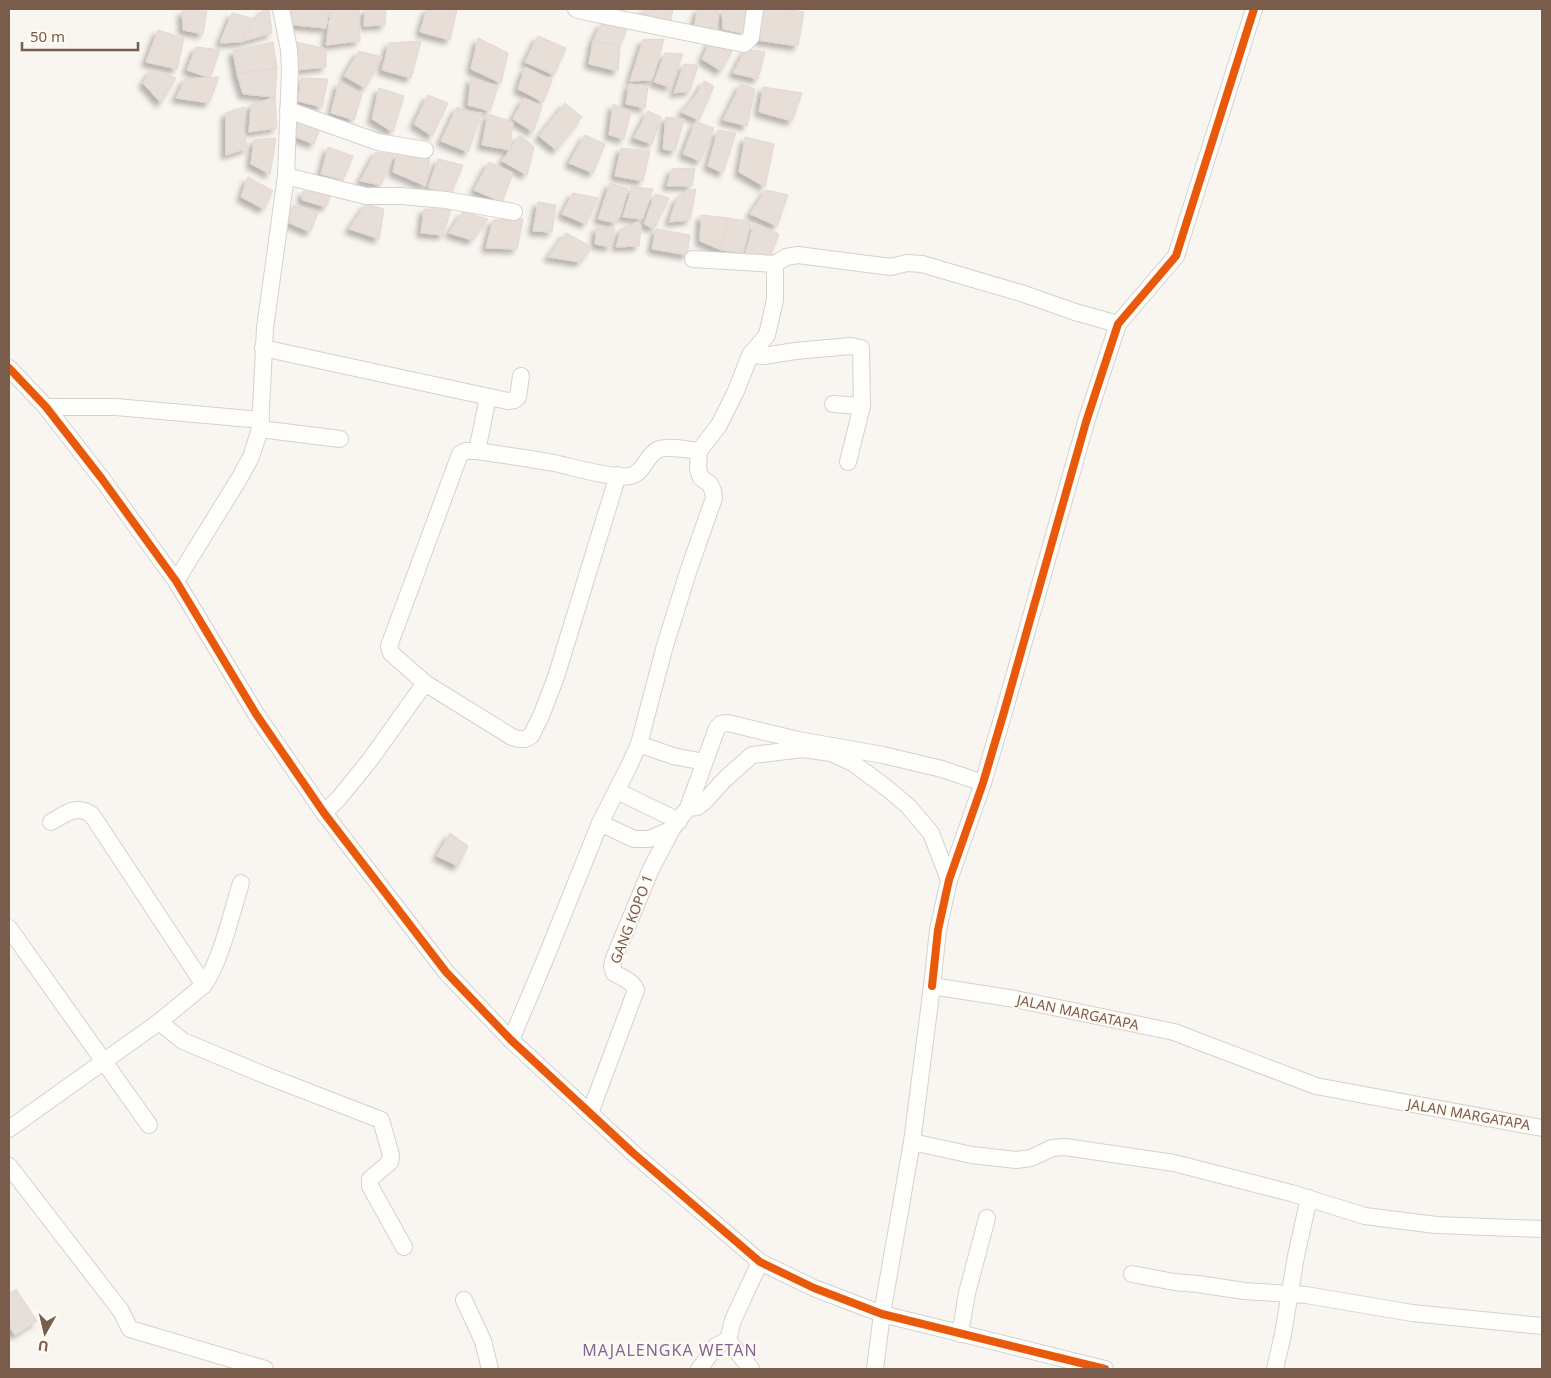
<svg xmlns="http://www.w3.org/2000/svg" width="1551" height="1378" font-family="'Noto Sans',sans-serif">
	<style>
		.building { fill: #e6ded7; stroke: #e2d8d2; filter: url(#shadow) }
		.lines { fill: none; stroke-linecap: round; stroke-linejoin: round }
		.minor-casing { stroke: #d7d1cb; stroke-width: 18 }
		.minor { stroke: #fefefd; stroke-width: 16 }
		.cycleway-casing { stroke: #fffaf3; stroke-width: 11 }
		.cycleway { stroke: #e8590c; stroke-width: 8 }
		.labels { text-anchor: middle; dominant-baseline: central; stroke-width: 4; stroke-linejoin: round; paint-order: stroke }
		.street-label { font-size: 14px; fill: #7a5c4d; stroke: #fffaf3 }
		.quarter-label { font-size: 16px; letter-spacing: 1px; fill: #846695; stroke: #fffaf3 }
	</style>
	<defs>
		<filter id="shadow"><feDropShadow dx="-4.5" dy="4.5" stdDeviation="2.5" flood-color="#0004"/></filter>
	</defs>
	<rect width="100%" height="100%" fill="#f9f5f0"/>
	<g class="building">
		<polygon points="265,9 269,9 272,33 241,42 253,21"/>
		<polygon points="290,9 329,9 326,28 293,25"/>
		<polygon points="331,9 359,9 360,41 326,45"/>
		<polygon points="365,9 386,9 385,25 364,26"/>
		<polygon points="427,9 457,9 450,40 420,32"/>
		<polygon points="644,9 673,9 670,23 643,13"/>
		<polygon points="698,9 719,9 717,28 694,27"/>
		<polygon points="722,9 750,9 746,34 723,29"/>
		<polygon points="759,9 785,9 804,12 798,46 757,40"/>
		<polygon points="182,11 207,11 203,34 183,30"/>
		<polygon points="232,13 251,18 253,21 241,42 220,43"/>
		<polygon points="602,23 627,29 620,46 593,41"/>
		<polygon points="158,30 184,38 177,69 146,62"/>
		<polygon points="538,36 566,48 554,75 525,62"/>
		<polygon points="478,38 508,53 501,83 471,69"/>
		<polygon points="664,39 652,80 630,81 643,40"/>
		<polygon points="711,40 733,49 721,71 702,59"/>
		<polygon points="421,41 411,78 382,70 389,43"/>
		<polygon points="593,41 620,46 618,71 589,64"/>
		<polygon points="273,42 277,68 237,74 233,51"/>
		<polygon points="297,42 326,49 326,67 297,70"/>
		<polygon points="196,47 220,50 210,78 187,70"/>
		<polygon points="746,49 765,52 758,79 733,73"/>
		<polygon points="359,51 382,57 365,88 344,76"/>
		<polygon points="665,53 683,54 670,87 654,82"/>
		<polygon points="684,64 698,65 690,91 674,93"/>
		<polygon points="525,67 552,80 543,102 518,89"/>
		<polygon points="277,68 275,97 243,94 237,74"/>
		<polygon points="152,70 176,78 161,103 143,83"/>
		<polygon points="219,77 209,103 176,98 185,79"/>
		<polygon points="301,78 328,79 322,107 298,101"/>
		<polygon points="471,78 498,86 490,111 468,105"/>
		<polygon points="704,81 714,86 699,120 681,112 695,97"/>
		<polygon points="339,82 362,94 354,120 331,113"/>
		<polygon points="629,84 648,86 645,108 626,104"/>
		<polygon points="741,84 755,89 747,126 723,120"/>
		<polygon points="763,87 802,93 792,121 759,112"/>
		<polygon points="379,88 404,96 393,132 372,119"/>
		<polygon points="428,95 448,103 432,136 414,124"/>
		<polygon points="275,97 277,128 249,132 251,105"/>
		<polygon points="524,98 542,106 533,132 513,119"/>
		<polygon points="565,103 582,117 556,150 539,136"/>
		<polygon points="613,104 631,112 624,139 609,135"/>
		<polygon points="244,107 243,130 248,148 226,155 226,113"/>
		<polygon points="457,107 469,112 482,113 468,152 441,141"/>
		<polygon points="648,111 661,117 652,144 634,138"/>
		<polygon points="488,114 513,122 510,150 482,145"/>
		<polygon points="296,116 321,125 314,144 290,135"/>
		<polygon points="666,117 684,119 675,151 663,149"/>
		<polygon points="697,122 714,128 700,161 683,154 695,123"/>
		<polygon points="718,130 736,133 723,173 708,166"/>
		<polygon points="520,135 534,147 527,175 502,161"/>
		<polygon points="585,135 605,144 593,173 569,163"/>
		<polygon points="745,137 774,144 765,187 739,172"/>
		<polygon points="276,138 270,174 251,164 254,140"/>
		<polygon points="328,147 353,156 343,180 321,174"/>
		<polygon points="621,148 650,151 643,181 615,176"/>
		<polygon points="376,152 394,154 381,185 360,181"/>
		<polygon points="397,153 430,156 426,186 393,172"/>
		<polygon points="438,159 463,165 451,194 428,188"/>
		<polygon points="489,162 513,173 502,202 474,190"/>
		<polygon points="695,168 692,186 667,186 672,169"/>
		<polygon points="248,177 273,191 264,209 241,197"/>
		<polygon points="610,183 628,189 620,216 615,223 598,219"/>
		<polygon points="632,187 653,189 642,219 623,217"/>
		<polygon points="696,189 690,220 669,222 677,199 688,191"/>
		<polygon points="766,190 788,195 777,226 750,214"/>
		<polygon points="303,191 331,195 326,207 302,200"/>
		<polygon points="573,193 598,198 586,224 562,214"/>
		<polygon points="655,194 669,198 655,227 650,227 644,224"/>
		<polygon points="538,202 556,205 552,232 533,231"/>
		<polygon points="366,204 384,209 379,239 349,229"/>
		<polygon points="293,205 318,213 310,232 287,222"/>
		<polygon points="424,209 451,209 443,235 421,233"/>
		<polygon points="463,212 488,219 472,240 449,233"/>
		<polygon points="701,215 728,218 721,250 700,241"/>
		<polygon points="728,218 751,222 743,253 721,250"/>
		<polygon points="523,219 517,249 486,248 493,220"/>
		<polygon points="638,222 641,226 639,246 616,247 621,229"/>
		<polygon points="754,223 779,234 770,257 745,254"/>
		<polygon points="597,227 615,228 610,247 595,244"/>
		<polygon points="656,229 690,235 687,255 652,249"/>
		<polygon points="566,233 592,247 580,262 548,257"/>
		<polygon points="450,833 468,846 458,866 437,856"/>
		<polygon points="16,1289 37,1321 15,1335 9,1326 9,1294"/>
	</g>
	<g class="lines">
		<defs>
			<g id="minor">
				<polyline points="576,9 586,12 744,44 751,37 755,9"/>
				<polyline points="288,110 378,142 425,150"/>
				<polyline points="286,176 366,196 401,196 446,200 514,212"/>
				<polyline points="693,259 775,264 786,257 798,255 891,267 907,263 922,264 1024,294 1075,312 1118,324"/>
				<polyline points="263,348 508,401 514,400 518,397 521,376"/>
				<polyline points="750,355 764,356 795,351 851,346 861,348 862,406 848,462"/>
				<polyline points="9,368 46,407 102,479 176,581 256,714 324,813 446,972 511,1040 633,1153 760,1262 814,1288 882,1314 1105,1369"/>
				<polyline points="833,404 862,406"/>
				<polyline points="46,407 116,407 261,420"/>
				<polyline points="260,429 340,439"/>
				<polyline points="477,451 488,397"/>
				<path d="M618,475L556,677L541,716L531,736L525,739H518L512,737L425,683L391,653L389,646L460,454L466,451H477C503,455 528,458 554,463C573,467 612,479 630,476C643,474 646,456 657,450C669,445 687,450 699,451"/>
				<polyline points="176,581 239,479 251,457 260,429 265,328 286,176 290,70 289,50 281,9"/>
				<polyline points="639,744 673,756 704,762"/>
				<polyline points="617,791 679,821"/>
				<polyline points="688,808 717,728 721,724 728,723 798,740 883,755 942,769 983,783"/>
				<polyline points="324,813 339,798 370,760 425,683"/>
				<polyline points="600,823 634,839 649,839 672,829 688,808 697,807 705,801 724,780 752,755 803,749 831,753 853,763 888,789 908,806 931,833 949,880"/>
				<polyline points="9,928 149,1125"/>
				<path d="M204,985C222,958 231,914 241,883"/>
				<polyline points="932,986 938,930 949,880 983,783 1004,712 1086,422 1118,324 1176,256 1254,9"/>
				<polyline points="159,1022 183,1041 262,1074 381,1120 391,1155 390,1162 370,1179 370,1186 404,1247"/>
				<polyline points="511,1040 544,962 600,823 628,768 639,744 664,649 689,569 714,498 713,491 710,484 701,478 698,469 699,451 719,425 736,391 750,355 767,335 775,300 775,264"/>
				<path d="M590,1113L636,990C633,981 621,977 614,973L612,966L614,958L651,869L672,829"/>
				<path d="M9,1129L159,1022L204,985L92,815C77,803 64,815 51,822"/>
				<polyline points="912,1142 972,1155 1016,1160 1031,1158 1052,1148 1065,1147 1174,1163 1291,1193 1365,1216 1436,1225 1542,1229"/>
				<polyline points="9,1166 121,1311 130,1329 265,1369"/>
				<polyline points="1132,1274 1174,1282 1198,1284 1244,1291 1306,1295 1412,1313 1542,1326"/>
				<polyline points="464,1300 483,1341 490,1369"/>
				<polyline points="960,1334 967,1293 987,1218"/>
				<polyline points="699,1369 716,1346 728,1340"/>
				<polyline points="751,1369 728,1340 733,1320 760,1262"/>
				<polyline points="875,1369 882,1314 912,1142 932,986 1015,999 1174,1032 1316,1086 1542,1128"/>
				<polyline points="1275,1369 1283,1334 1296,1256 1309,1198"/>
			</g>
		</defs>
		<use href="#minor" class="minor-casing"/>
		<use href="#minor" class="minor"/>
		<defs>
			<g id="cycleway">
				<polyline points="9,368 46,407 102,479 176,581 256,714 324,813 446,972 511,1040 633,1153 760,1262 814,1288 882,1314 1105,1369"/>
				<polyline points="932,986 938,930 949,880 983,783 1004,712 1086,422 1118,324 1176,256 1254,9"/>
			</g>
		</defs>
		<use href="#cycleway" class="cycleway-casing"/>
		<use href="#cycleway" class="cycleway"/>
	</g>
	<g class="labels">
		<g class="street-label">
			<text transform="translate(631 919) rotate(-69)">GANG KOPO 1</text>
			<text transform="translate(1078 1012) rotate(12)">JALAN MARGATAPA</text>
			<text transform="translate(1469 1114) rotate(10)">JALAN MARGATAPA</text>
		</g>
		<g class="quarter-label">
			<text x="670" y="1350">MAJALENGKA WETAN</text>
		</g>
	</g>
	<rect width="1551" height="1378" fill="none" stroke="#7a5c4d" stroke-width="20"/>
	<g transform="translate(45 1333) rotate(188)" stroke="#fffaf3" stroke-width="4" paint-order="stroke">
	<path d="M0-4L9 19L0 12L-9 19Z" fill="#7a5c4d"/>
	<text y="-8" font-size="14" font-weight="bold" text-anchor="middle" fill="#7a5c4d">U</text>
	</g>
	<path d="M22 42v8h116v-8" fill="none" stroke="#7a5c4d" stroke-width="2.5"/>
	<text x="30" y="42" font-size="15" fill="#7a5c4d" stroke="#fffaf3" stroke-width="4" paint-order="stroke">50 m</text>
</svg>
